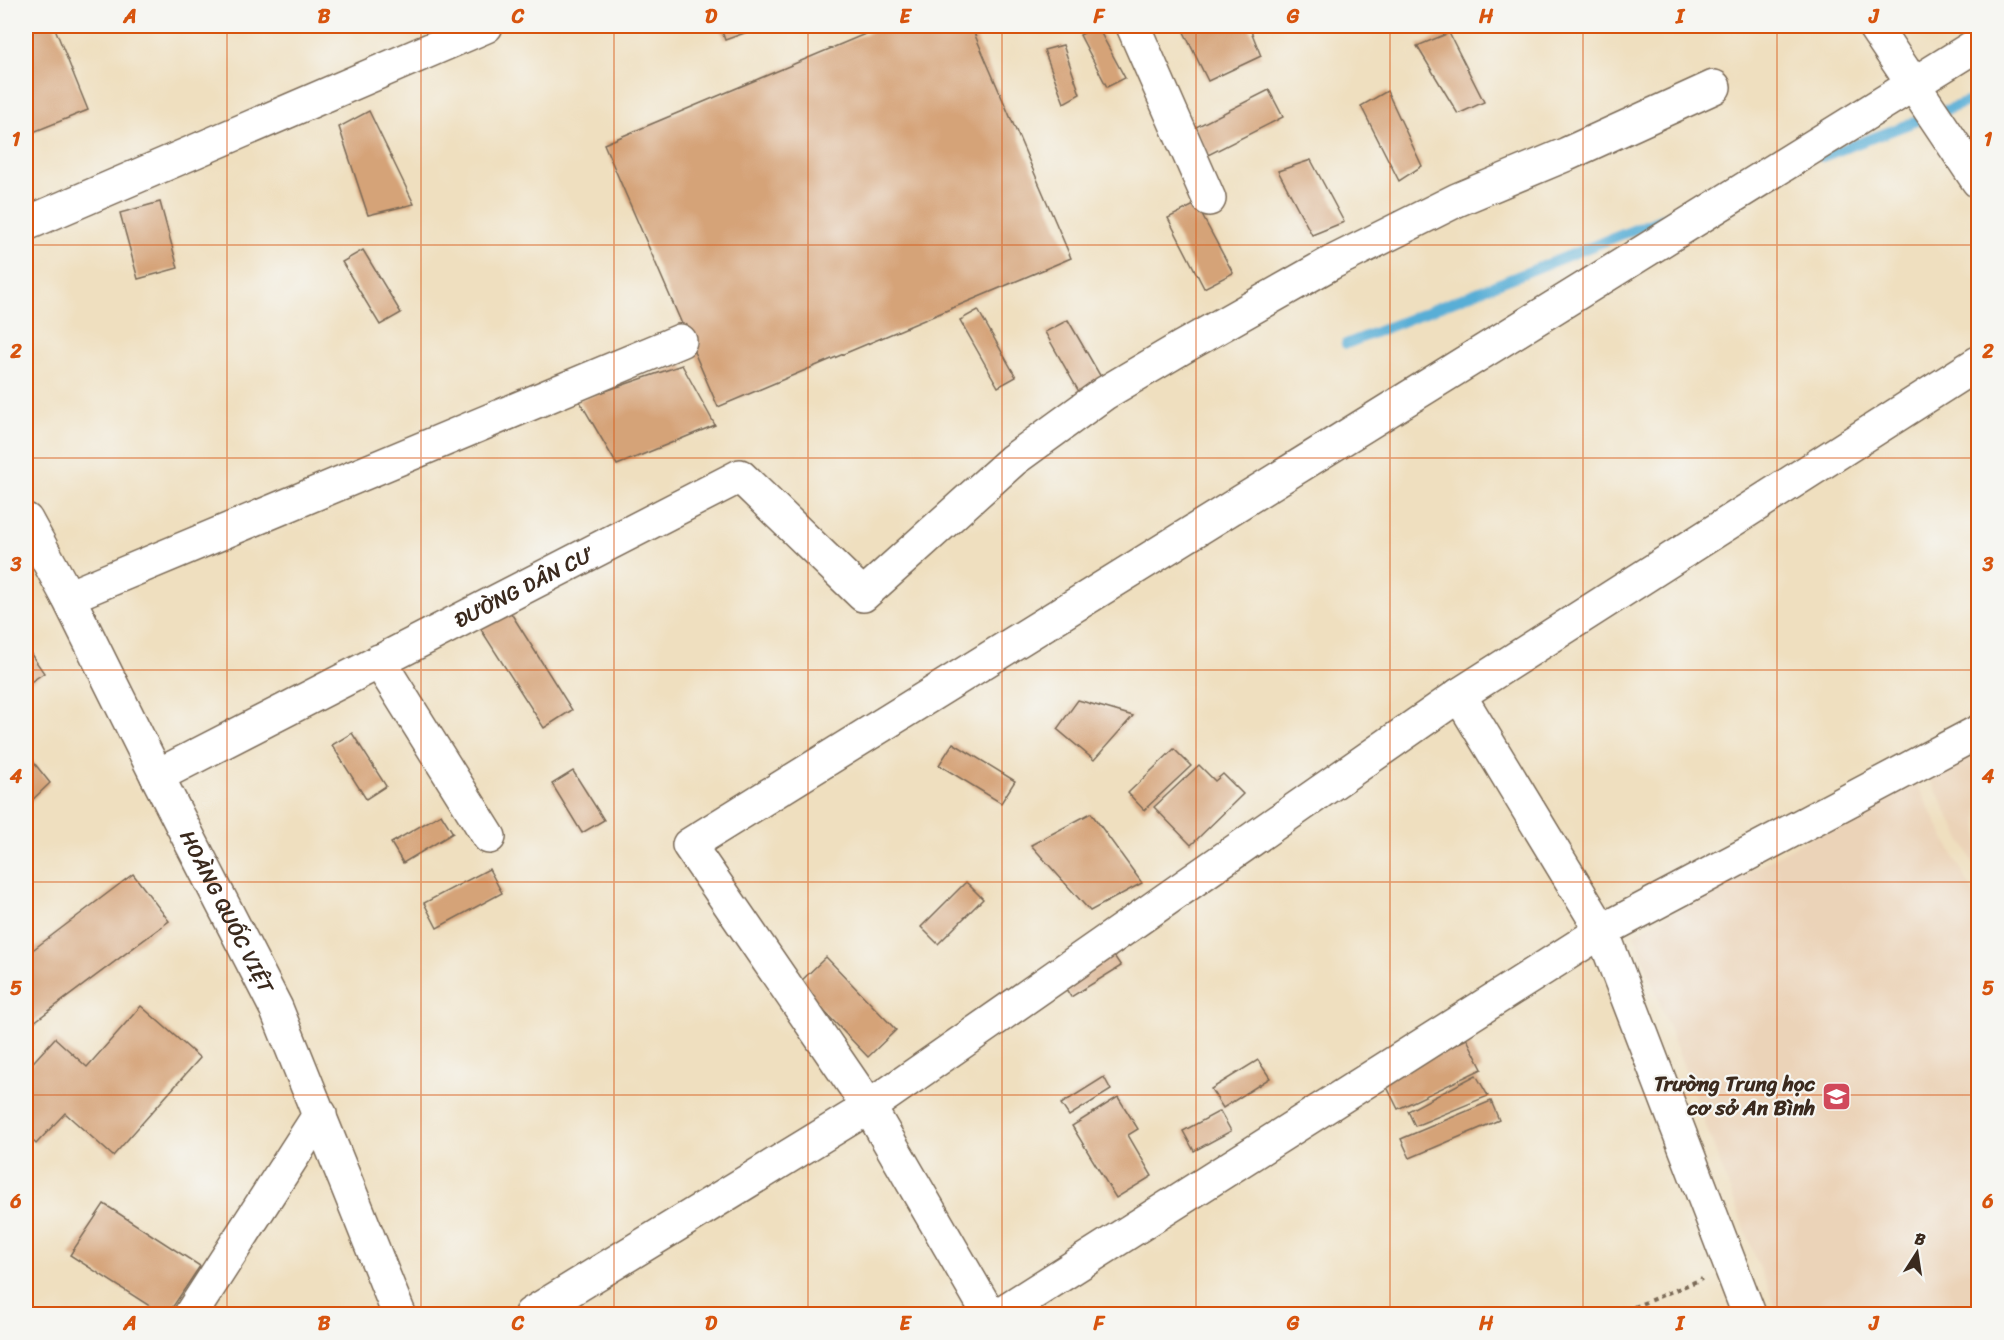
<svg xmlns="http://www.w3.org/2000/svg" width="2004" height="1340" font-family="Sriracha,sans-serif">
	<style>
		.built { fill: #ebd3b8 }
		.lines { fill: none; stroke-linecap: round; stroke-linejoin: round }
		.stream { stroke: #59aed6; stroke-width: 10 }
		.building { fill: #d5a378 }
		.minor-casing { stroke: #7a6956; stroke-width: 36 }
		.path { stroke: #7a6956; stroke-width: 4; stroke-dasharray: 4.5 4.5; stroke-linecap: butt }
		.minor { stroke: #fff; stroke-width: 33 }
		.grid { fill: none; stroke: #d7540e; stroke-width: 1.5; stroke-opacity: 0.55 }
		.labels { text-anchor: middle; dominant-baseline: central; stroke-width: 4.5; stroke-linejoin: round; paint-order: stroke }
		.street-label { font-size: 21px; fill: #3b2a1e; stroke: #f6f6f2 }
		.poi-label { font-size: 21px; font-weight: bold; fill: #3b2a1e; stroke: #f6f6f2; text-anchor: end }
		.neatline { fill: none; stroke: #d7540e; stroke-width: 2 }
		.grid-label { font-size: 20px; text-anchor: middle; font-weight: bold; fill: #d7540e }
	</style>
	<rect width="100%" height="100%" fill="#f6f6f2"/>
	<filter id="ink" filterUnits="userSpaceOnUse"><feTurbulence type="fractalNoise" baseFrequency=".0167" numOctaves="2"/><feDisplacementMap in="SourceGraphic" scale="12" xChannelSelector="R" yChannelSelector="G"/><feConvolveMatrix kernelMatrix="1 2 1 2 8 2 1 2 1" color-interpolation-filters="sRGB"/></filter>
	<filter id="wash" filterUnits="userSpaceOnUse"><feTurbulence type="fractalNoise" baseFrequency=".008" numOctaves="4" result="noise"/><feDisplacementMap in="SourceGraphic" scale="24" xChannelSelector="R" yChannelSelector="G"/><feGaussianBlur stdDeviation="1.35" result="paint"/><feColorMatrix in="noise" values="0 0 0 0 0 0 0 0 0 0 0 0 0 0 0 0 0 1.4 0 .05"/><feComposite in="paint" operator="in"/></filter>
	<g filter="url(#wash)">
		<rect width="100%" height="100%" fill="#efdfbf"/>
		<g class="built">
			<polygon points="1978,751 1978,872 1929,777"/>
			<polygon points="1915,781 1978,902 1978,1314 1779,1314 1755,1257 1634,934"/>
		</g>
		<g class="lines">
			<g class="stream">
				<polyline points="1822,157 1978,98"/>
				<polyline points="1346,344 1686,209"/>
			</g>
		</g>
		<g id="blocks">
			<g class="building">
				<polygon points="26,26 54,26 88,110 26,135"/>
				<polygon points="720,26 764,26 725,40"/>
				<polygon points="884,26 971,26 1071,258 718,407 604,144"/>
				<polygon points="1097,26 1125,78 1107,87 1080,35"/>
				<polygon points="1181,26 1249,26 1261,56 1208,81"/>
				<polygon points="1449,33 1484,102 1458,114 1417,46"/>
				<polygon points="1063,45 1080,94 1064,103 1044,50"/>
				<polygon points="1269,90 1283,117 1208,155 1194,128"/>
				<polygon points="1387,91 1422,166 1399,181 1361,106"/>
				<polygon points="369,111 414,204 368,215 339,127"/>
				<polygon points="1311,160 1344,222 1312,235 1278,171"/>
				<polygon points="160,202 178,268 138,279 120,213"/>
				<polygon points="1196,204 1233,273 1204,288 1168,218"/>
				<polygon points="363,250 401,313 380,325 342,262"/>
				<polygon points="978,310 1016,377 998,387 960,320"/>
				<polygon points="1068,320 1105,384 1082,397 1045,332"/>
				<polygon points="682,365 715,425 617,465 579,400"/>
				<polygon points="509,610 572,710 544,728 480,628"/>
				<polygon points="26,647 44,673 26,685"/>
				<polygon points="1078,700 1133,716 1094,760 1057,729"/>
				<polygon points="352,733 386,786 366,799 332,745"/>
				<polygon points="953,743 1015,781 1001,803 939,765"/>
				<polygon points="1174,749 1191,766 1144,810 1128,793"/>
				<polygon points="27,754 50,783 26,806 26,755"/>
				<polygon points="1199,765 1215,781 1223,774 1243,794 1191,845 1154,807"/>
				<polygon points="573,771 604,820 582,833 552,784"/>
				<polygon points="1091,813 1142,883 1090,911 1031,845"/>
				<polygon points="441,814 453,833 403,863 391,843"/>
				<polygon points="489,869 502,893 437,928 424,903"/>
				<polygon points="133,874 169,921 26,1028 26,955"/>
				<polygon points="966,882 983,899 938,944 921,927"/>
				<polygon points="1106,944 1121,966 1071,997 1057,975"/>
				<polygon points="826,957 896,1030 868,1057 798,984"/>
				<polygon points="141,1006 200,1058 113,1156 65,1113 36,1144 26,1134 26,1070 55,1038 87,1067"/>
				<polygon points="1467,1039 1482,1069 1398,1109 1383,1079"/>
				<polygon points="1258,1060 1270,1078 1223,1108 1211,1089"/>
				<polygon points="1476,1075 1488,1096 1415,1126 1408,1111"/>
				<polygon points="1104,1077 1111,1090 1069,1116 1061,1104"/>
				<polygon points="1118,1097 1138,1129 1128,1135 1152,1176 1116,1198 1072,1126"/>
				<polygon points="1491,1101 1499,1120 1410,1158 1401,1139"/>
				<polygon points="1220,1111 1231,1131 1194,1151 1183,1131"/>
				<polygon points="104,1204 200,1266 168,1314 162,1314 70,1255"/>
			</g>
		</g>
	</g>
	<g filter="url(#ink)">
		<use href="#blocks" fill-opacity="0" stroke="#7a6956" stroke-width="1.5"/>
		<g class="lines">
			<defs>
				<g id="minor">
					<polyline points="1133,26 1209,199"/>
					<polyline points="1874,26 1978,181"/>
					<polyline points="26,224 486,26"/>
					<path id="s1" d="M26,520L68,597L157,776L276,1008L399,1314"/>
					<polyline points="68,597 680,341"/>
					<polyline points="379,661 489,837"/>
					<polyline points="1459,695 1602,931 1749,1314"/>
					<path id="s2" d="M157,776L740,476L863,595L1013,460L1105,393L1181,348L1331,263L1457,200L1567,154L1714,87"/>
					<polyline points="191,1314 320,1114"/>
					<polyline points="531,1314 869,1107 1459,695 1978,363"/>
					<polyline points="989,1314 869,1107 689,845 1978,44"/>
					<polyline points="1000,1314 1602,931 1978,732"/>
				</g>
			</defs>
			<use href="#minor" class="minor-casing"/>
			<polyline class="path" points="1617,1314 1702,1279"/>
			<use href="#minor" class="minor"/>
		</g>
	</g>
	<path class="grid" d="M227,26V1314M421,26V1314M614,26V1314M808,26V1314M1002,26V1314M1196,26V1314M1390,26V1314M1583,26V1314M1777,26V1314M26,245H1978M26,458H1978M26,670H1978M26,882H1978M26,1095H1978"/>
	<defs>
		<symbol id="school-square" viewBox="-11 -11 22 22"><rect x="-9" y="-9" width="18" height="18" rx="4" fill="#d1495b" stroke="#f6f6f2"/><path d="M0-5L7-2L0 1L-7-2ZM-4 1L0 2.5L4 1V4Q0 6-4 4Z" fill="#fff"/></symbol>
	</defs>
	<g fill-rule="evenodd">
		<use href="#school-square" x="1820" y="1080" width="33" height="33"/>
	</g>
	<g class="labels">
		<g class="street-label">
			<text stroke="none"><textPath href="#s2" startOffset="412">ĐƯỜNG DÂN CƯ</textPath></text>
			<text stroke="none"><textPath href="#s1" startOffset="440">HOÀNG QUỐC VIỆT</textPath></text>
		</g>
		<g class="poi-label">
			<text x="1815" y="1084">Trường Trung học<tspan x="1815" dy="24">cơ sở An Bình</tspan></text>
		</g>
	</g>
	<rect width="2004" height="1340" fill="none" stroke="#f6f6f2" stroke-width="66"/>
	<g transform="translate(1917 1253) rotate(12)" stroke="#f6f6f2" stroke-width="4.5" paint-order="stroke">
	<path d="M0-4.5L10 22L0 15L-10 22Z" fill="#3b2a1e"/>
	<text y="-9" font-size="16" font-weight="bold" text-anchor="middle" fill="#3b2a1e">B</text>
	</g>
	<rect x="33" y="33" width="1938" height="1274" class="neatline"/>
	<g class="grid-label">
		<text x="130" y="23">A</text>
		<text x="324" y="23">B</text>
		<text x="518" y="23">C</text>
		<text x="711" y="23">D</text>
		<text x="905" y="23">E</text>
		<text x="1099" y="23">F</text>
		<text x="1293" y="23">G</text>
		<text x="1486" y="23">H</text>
		<text x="1680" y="23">I</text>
		<text x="1874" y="23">J</text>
		<text x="16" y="146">1</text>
		<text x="1988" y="146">1</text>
		<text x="16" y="358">2</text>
		<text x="1988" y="358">2</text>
		<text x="16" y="571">3</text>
		<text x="1988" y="571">3</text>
		<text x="16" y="783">4</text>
		<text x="1988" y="783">4</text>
		<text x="16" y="995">5</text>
		<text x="1988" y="995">5</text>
		<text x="16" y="1208">6</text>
		<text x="1988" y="1208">6</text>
		<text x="130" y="1330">A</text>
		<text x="324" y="1330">B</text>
		<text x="518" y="1330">C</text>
		<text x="711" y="1330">D</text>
		<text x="905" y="1330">E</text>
		<text x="1099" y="1330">F</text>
		<text x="1293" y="1330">G</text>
		<text x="1486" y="1330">H</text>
		<text x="1680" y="1330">I</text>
		<text x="1874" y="1330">J</text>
	</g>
</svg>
